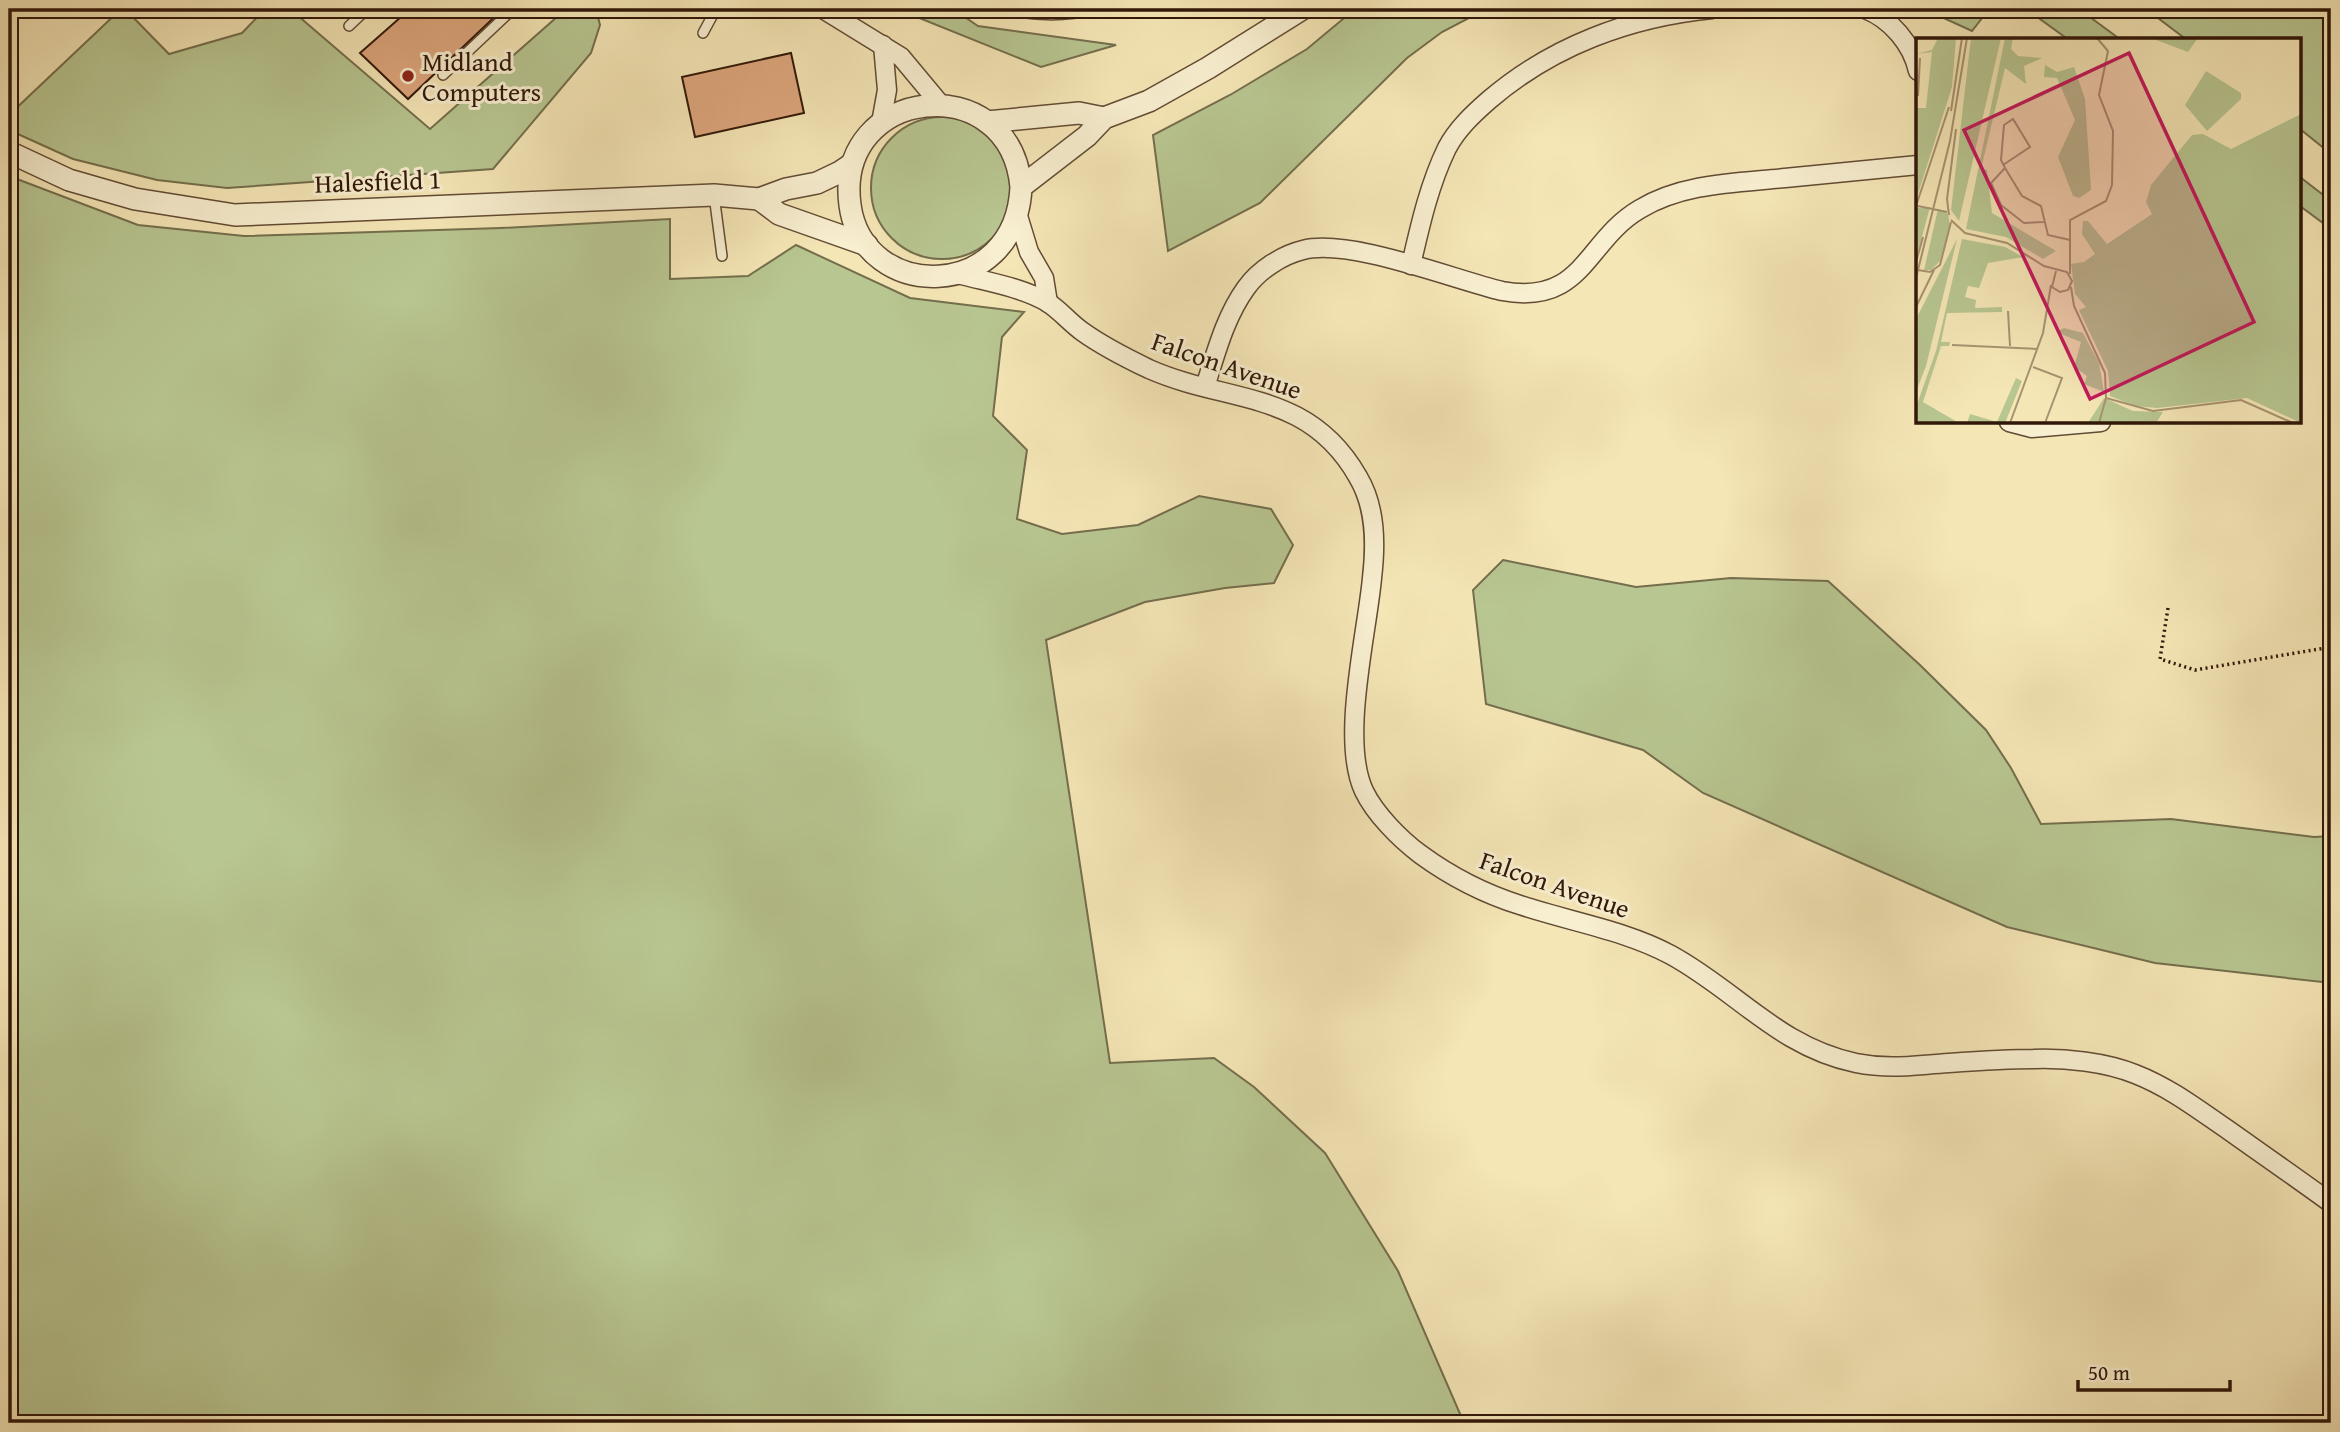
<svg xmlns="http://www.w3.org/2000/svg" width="2340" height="1432" font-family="'Gentium Book Plus',serif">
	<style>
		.green { fill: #b8c691; stroke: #746e4d; stroke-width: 2 }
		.building { fill: #dea67d; stroke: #311709; stroke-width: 2 }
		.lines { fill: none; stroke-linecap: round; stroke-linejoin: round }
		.service-casing { stroke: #624b34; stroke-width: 12 }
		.minor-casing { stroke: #624b34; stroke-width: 21 }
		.tertiary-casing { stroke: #624b34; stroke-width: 24 }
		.path { stroke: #311709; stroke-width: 3.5; stroke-dasharray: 2 3.5; stroke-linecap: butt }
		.service { stroke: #f8efd0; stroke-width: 9 }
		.minor { stroke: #f8efd0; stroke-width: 18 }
		.tertiary { stroke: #f8efd0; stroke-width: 21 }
		.poi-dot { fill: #8f2418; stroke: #f8efd0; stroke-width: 2.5 }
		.labels { text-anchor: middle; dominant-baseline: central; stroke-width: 6; stroke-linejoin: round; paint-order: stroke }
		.poi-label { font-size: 26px; fill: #311709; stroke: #f8efd0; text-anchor: start }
		.street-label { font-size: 26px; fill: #311709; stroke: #f8efd0 }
		.inset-road { fill: none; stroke: #a79371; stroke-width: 2 }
		.view { fill: #c2185b; fill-opacity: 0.15; stroke: #c2185b; stroke-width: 3.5 }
		.inset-edge { fill: none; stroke: #311709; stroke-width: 3.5 }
	</style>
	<rect width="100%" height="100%" fill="#f5e6b6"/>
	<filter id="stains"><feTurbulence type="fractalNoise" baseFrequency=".00286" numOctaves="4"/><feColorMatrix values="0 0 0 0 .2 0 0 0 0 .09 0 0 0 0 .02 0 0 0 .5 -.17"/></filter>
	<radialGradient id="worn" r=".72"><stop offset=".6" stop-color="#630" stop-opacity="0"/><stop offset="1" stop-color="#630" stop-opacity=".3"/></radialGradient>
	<g class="green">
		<polygon points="121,9 125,9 169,54 242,33 265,9 290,9 430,129 566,9 596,9 600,25 591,53 493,169 227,188 157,180 73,159 9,130 9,115"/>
		<polygon points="897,9 953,9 978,26 1116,45 1041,67"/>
		<polygon points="1355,9 1486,9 1442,32 1407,58 1260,203 1168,251 1153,135 1230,95 1307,49"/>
		<polygon points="1924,9 1989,9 1972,31"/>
		<polygon points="2026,9 2079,9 2121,40 2069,40"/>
		<polygon points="2146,9 2331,9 2331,154 2300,129 2300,40 2187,40"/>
		<circle cx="942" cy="188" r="71"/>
		<polygon points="9,176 138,225 244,236 501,228 670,219 670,279 748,276 796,245 910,298 1024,312 1002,337 993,416 1027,450 1017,519 1062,534 1138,525 1199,496 1271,509 1293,545 1274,583 1225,588 1145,602 1046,640 1110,1063 1214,1058 1254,1087 1325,1153 1398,1271 1464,1423 9,1423"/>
		<polygon points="2300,177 2331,201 2331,229 2300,206"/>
		<polygon points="1503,560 1636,587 1731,578 1828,581 1920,665 1986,730 2011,768 2041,824 2171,819 2314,837 2331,836 2331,983 2155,963 2007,927 1703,793 1643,750 1486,704 1473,590"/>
	</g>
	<g class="building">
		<polygon points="410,9 503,9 408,99 360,53"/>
		<polygon points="791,53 804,113 695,137 682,77"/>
	</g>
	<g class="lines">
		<defs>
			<g id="service">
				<path d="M999,9C1032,15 1062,18 1095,9"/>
				<polyline points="349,26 367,9"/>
				<polyline points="703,33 716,9"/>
				<polyline points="443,75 513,9"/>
				<polyline points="714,195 722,256"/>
			</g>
			<g id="minor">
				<polyline points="823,9 901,57 941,105"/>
				<path d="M1865,9C1891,19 1912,44 1918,71"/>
				<polyline points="881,123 887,90 883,45"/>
				<polyline points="1018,216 1029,252 1044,278 1048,303"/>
				<path d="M1411,265C1420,226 1429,185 1447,148C1457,129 1473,114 1489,100C1552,46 1630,17 1712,9"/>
				<path d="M958,274C987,282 1021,287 1047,302C1060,310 1070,323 1083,332C1104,347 1126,358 1149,369C1228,404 1308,389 1358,477C1376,507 1376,544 1372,578C1367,634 1340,740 1364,791C1375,814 1400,839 1420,854C1450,876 1485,894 1520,905C1571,922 1624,930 1671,955C1737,991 1779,1047 1856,1063C1891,1070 1915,1065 1949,1063C1977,1061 2006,1059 2034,1059C2066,1058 2105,1062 2135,1074C2171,1088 2200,1111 2231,1132C2265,1156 2298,1179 2331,1203"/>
				<path d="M1205,387C1216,353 1225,317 1246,288C1259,270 1282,255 1303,250C1350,238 1452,279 1502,291C1584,306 1585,241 1640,209C1683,183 1736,183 1785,178C1830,174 1874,169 1918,165"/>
				<polyline points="2009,422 2032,428 2101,422"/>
			</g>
			<g id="tertiary">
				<polyline points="987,122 1079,113 1104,118"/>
				<polyline points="9,152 69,180 135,199 235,215 714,195 759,199 786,189 817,183 840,172 852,164"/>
				<path d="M1021,187C1010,66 834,86 850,205C863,303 1016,303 1021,187L1087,136L1104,118L1149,101L1208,68L1302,9"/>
				<polyline points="759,199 779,214 867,245"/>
			</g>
		</defs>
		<use href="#service" class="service-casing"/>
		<use href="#minor" class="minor-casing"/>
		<use href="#tertiary" class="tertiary-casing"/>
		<polyline class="path" points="2168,608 2160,659 2195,670 2331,647"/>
		<use href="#service" class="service"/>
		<use href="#minor" class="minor"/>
		<use href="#tertiary" class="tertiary"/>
	</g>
	<circle class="poi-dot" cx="408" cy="76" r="7"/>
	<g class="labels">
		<g class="poi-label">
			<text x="422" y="61">Midland<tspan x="422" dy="30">Computers</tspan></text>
		</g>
		<g class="street-label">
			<text transform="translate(378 181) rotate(-2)">Halesfield 1</text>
			<text transform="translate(1227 365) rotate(19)">Falcon Avenue</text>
			<text transform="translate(1555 884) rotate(19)">Falcon Avenue</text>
		</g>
	</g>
	<g transform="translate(1916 38)">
		<rect width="385" height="385" fill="#f5e6b6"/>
		<path d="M22,0H40L36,49L0,162V70H10L16,14L0,16L16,12ZM55,0H85L43,183L35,172ZM89,0H97L95,11L102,18L126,20L108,28L110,46L89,30L65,131L71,132L76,175L140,213L127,221L90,199L50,191ZM235,0H300H282L272,14ZM129,27L141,34L158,29L169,61L175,152L163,160L157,158L142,119L159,82L141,40L128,39ZM290,33L325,55V61L291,93L269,67ZM385,76V385L331,360L241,370L219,368L194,358L192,333L163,272L170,269L159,256L155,226L168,224L179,216L166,196L167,183H172L191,206L236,176L230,164L235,147L276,97L287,96L315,111ZM14,169L0,221V170ZM22,171L32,176L34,188L24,223L15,232H8ZM41,201L10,328L0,354V281ZM46,201L89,209L107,219L72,225L63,250L52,248L49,259L60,262L59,270L86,269V274L31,275L25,304H34L33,308H25L7,364L43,385H0V369L20,313ZM148,290L167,295L183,325L188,354L168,346L171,338L158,329L165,304L140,294ZM100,340L106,343L89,385H51L54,376L81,384ZM188,360L217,373L247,374L240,385H172Z" fill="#b8c691"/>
		<path class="inset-road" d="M2,58L4,20M35,73L46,0M87,127L114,109L97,81L88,87L85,122L89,130L103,153L106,158L125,168L132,197L154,202M89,130L75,145L85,167L108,185L128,184M0,168L33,69M2,168L31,174M33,177L31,161L40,91M35,182L49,195L91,205L128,228L151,234L156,243L152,252L144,254L136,249L140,233M0,224L7,199M2,232L14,234L24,227L35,184M154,236V182L190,163L196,147L197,93L183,57L192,13L181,0M0,240L34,103L51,0M155,249L158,268L189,335L190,360L183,385M0,269L18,232M92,273L94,308M36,307L122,311M117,329L146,340L129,385M190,360L237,373L325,362L377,385M94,385L127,295L135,247"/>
		<path class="view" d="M213,15L338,284L174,361L48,92Z"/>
		<rect width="385" height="385" class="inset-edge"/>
	</g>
	<rect width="2340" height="1432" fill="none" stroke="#f5e6b6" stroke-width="35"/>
	<rect x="10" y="10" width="2319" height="1411" fill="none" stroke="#311709" stroke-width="3.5"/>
	<rect x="18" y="18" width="2305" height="1397" fill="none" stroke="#311709" stroke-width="2"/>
	<path d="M2078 1380v10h152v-10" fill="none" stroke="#311709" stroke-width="3.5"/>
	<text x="2088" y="1380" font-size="21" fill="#311709" stroke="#f8efd0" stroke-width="5" paint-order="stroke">50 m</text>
	<rect width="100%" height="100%" filter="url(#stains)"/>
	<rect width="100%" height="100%" fill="url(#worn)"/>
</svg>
